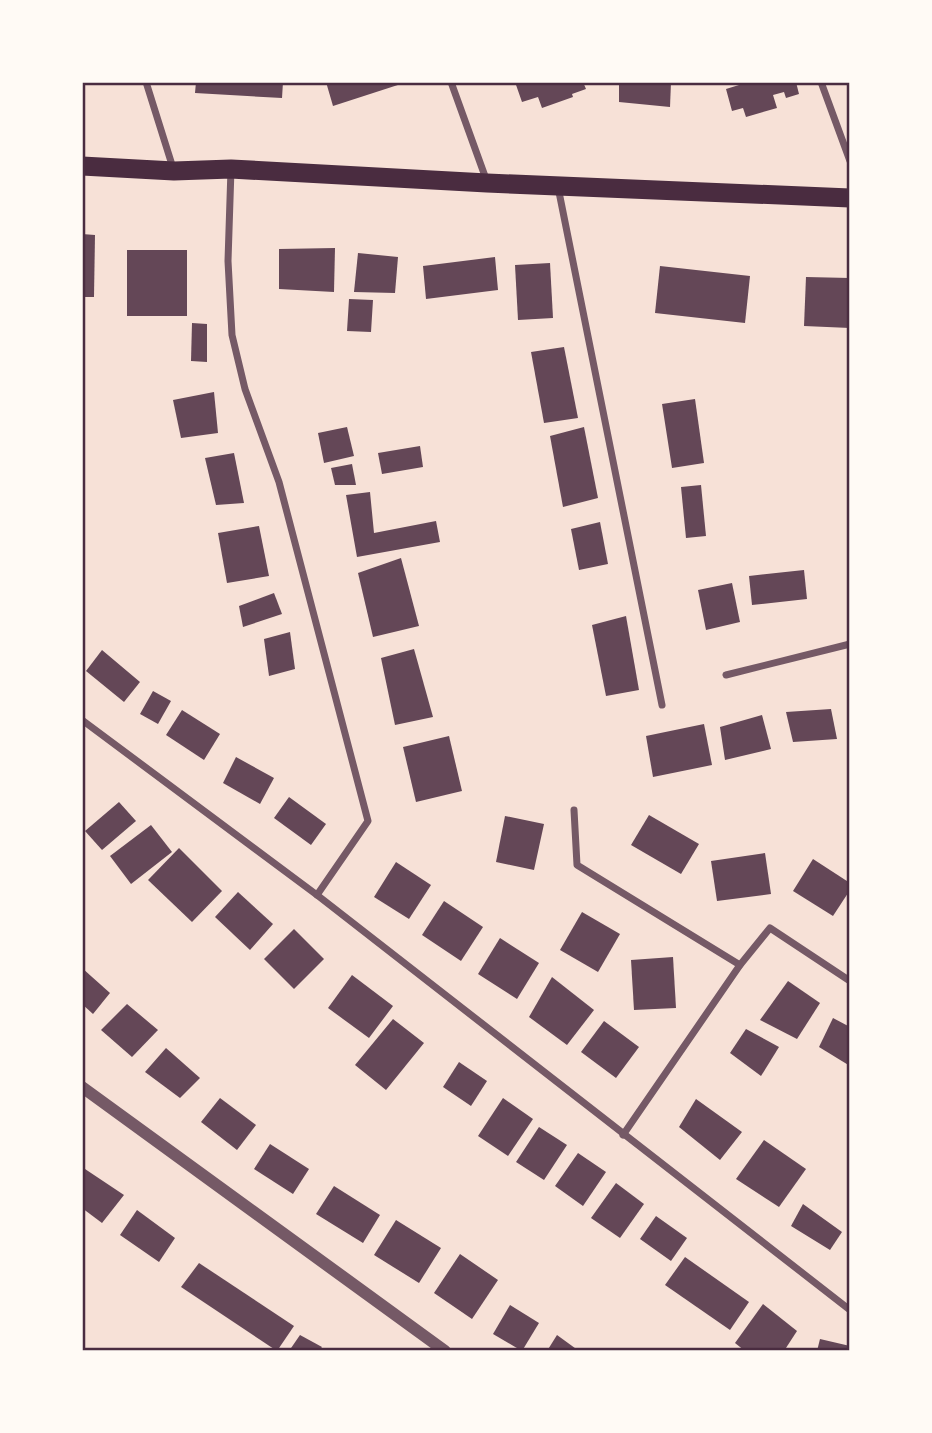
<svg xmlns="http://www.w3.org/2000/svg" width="932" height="1433" font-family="Spectral,serif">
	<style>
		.building { fill: #644757 }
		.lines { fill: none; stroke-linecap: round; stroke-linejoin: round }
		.minor { stroke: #755966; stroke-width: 7 }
		.tertiary { stroke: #755966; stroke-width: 12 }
		.trunk { stroke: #4a2c40; stroke-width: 19 }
		.neatline { fill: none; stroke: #4a2c40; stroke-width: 2.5 }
	</style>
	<rect width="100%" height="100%" fill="#f7e1d7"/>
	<g class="building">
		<polygon points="196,82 283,82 282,98 195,93"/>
		<polygon points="326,82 404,82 404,83 333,106"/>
		<polygon points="515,82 583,82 586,89 572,94 573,97 542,108 538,97 522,102"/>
		<polygon points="619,82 671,82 670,107 619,102"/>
		<polygon points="739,82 796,82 799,94 786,98 784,92 773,95 777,108 746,117 743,108 732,111 726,89 739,85"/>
		<polygon points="82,234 95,235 94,297 82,297"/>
		<polygon points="335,248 334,292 279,289 279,249"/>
		<rect x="127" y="250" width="60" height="66"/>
		<polygon points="358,253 398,257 395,293 354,292"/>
		<polygon points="495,257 498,290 426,299 423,266"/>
		<polygon points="550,263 553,318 518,320 515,265"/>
		<polygon points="660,266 750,276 745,323 655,313"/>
		<polygon points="806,277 850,278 850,328 804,326"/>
		<polygon points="349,299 373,300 371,332 347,331"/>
		<polygon points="192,323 207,324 207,362 191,361"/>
		<polygon points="564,347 578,418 544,423 531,352"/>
		<polygon points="214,392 218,433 181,438 173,400"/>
		<polygon points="695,399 704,463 672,468 662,404"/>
		<polygon points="347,427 354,456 324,463 318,433"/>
		<polygon points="584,427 598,498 563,507 550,436"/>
		<polygon points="420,446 423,467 382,474 378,453"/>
		<polygon points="234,453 244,503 216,505 205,458"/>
		<polygon points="352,464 356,485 335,485 331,468"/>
		<polygon points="701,485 706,536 686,538 681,487"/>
		<polygon points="370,492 374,533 436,521 440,542 357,557 346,495"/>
		<polygon points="600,522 608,564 579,570 571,529"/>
		<polygon points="259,526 269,576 227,583 218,533"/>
		<polygon points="401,558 419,626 373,637 358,573"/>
		<polygon points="804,570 807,599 752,605 749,576"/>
		<polygon points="732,583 740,622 706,630 698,590"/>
		<polygon points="274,593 282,614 243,627 239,606"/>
		<polygon points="626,616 639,690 606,696 592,625"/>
		<polygon points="290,632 295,669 269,676 264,639"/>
		<polygon points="414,649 433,717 395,725 381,658"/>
		<polygon points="102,650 140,682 124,702 86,671"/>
		<polygon points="153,691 171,701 158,724 140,714"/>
		<polygon points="831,709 837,739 793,742 786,712"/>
		<polygon points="182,710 220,734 204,760 166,735"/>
		<polygon points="762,715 771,749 725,760 720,727"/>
		<polygon points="704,724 712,765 653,777 646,736"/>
		<polygon points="449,736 462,791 416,802 403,747"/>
		<polygon points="236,757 274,778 260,804 223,783"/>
		<polygon points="289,797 326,824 311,845 274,818"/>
		<polygon points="119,802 136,821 102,850 85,831"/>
		<polygon points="649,815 699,844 681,874 631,845"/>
		<polygon points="505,816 544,824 534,870 496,862"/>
		<polygon points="151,825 172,852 131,884 110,856"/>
		<polygon points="179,848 222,891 192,922 148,880"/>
		<polygon points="765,853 771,894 717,901 711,861"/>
		<polygon points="813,859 850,883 850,890 833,916 793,891"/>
		<polygon points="396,862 431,885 409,919 374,897"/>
		<polygon points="238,892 273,924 250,950 215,917"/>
		<polygon points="444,901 483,927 461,961 422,935"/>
		<polygon points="582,912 620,934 598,972 560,950"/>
		<polygon points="294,929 324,959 294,989 264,959"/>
		<polygon points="500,938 539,963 517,999 478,974"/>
		<polygon points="673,957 676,1008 634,1010 631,960"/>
		<polygon points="82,968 110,993 93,1014 82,1004"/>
		<polygon points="352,975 393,1006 369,1038 328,1008"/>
		<polygon points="552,977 594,1010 567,1045 529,1017"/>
		<polygon points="788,981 820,1003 797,1039 760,1020"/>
		<polygon points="127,1004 158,1030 132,1057 101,1030"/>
		<polygon points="833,1018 850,1027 850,1066 819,1047"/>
		<polygon points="393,1019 424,1043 386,1090 355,1065"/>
		<polygon points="604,1021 639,1047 616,1078 581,1052"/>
		<polygon points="746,1029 779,1047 761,1076 730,1053"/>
		<polygon points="166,1048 200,1078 180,1098 145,1072"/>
		<polygon points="459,1062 487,1081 471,1106 443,1087"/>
		<polygon points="220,1098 256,1125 237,1150 201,1122"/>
		<polygon points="503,1098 533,1119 508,1156 478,1136"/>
		<polygon points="696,1099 742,1132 720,1160 679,1127"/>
		<polygon points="539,1127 567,1145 544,1180 516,1162"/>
		<polygon points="764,1140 806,1169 779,1207 736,1179"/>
		<polygon points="270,1144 309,1169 293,1194 254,1169"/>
		<polygon points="578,1153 606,1172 583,1206 555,1186"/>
		<polygon points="82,1167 124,1195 102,1223 82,1208"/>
		<polygon points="616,1183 644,1204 620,1238 591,1218"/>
		<polygon points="334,1186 380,1215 363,1243 316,1214"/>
		<polygon points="803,1204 842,1232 830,1250 791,1226"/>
		<polygon points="137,1210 175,1238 159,1262 120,1235"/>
		<polygon points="656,1216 687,1238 671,1261 640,1239"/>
		<polygon points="396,1220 441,1248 419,1283 374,1255"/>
		<polygon points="460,1254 498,1280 472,1319 434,1293"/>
		<polygon points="685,1257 749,1302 730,1330 665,1285"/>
		<polygon points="199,1263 294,1326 277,1351 181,1287"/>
		<polygon points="763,1304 797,1331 784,1351 745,1351 735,1343"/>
		<polygon points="510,1305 539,1323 522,1351 493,1334"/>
		<polygon points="300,1335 322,1347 319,1351 289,1351"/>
		<polygon points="557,1335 579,1351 547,1351"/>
		<polygon points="820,1339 850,1346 850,1351 817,1351"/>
	</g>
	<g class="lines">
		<g class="minor">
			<polyline points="146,82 173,168"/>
			<polyline points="451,82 486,179"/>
			<polyline points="821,82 850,161"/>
			<polyline points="231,169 228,261 232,335 245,389 279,482 368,821 317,895"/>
			<polyline points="558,187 662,705"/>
			<polyline points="726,675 850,644"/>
			<polyline points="82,720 317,895 850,1310"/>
			<polyline points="574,810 577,865 740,965"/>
			<polyline points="623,1135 740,965 770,928 850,981"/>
		</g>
		<polyline class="tertiary" points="82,1087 445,1351"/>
		<polyline class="trunk" points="82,166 174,171 231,169 487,183 850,198"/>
	</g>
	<rect width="932" height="1433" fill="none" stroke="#fffaf5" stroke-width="168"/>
	<rect x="84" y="84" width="764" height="1265" class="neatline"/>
</svg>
